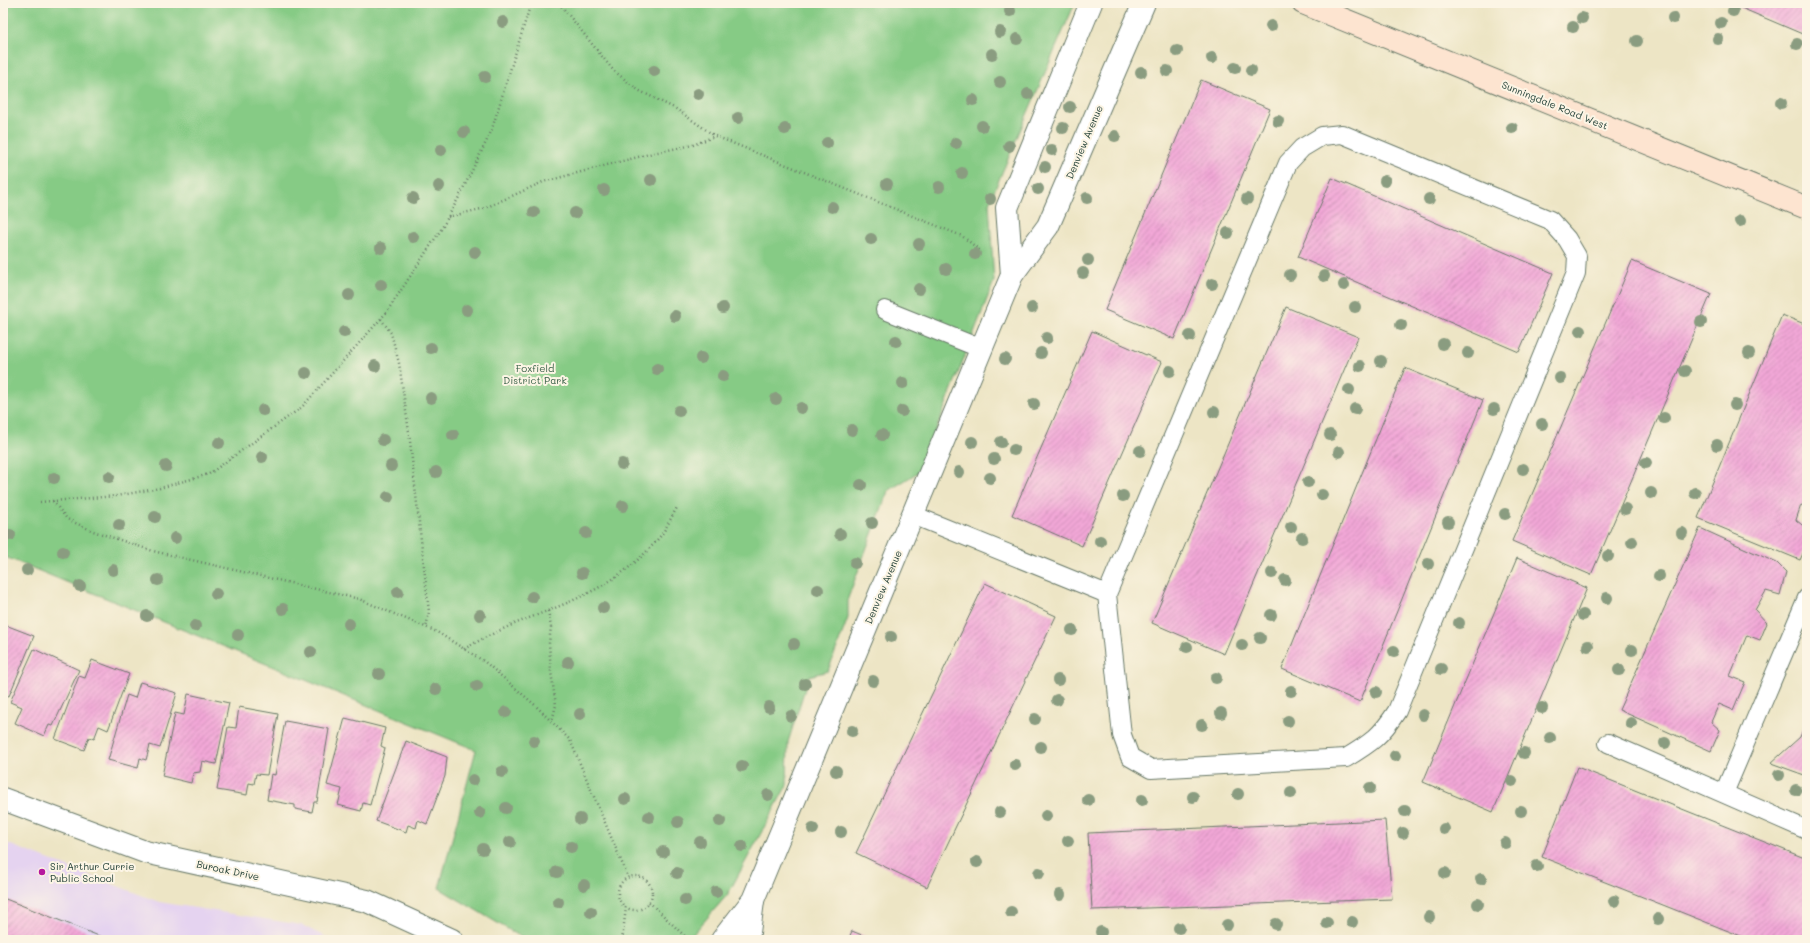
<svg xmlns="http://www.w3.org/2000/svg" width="1810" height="943" font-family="Mali,sans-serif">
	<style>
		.built { fill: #e5d3f0 }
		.green { fill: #86cb85; stroke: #52845c }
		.building { fill: url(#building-hatch) }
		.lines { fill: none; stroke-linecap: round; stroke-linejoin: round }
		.service-casing { stroke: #677867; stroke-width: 20 }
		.tertiary-casing { stroke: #677867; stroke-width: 24 }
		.secondary-casing { stroke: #677867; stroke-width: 24 }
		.path { stroke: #677867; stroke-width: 2.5; stroke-dasharray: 1 3; stroke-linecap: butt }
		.service { stroke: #fff; stroke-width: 18 }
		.tertiary { stroke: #fff; stroke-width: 22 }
		.secondary { stroke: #fde4d0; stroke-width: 22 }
		.tree { fill: #8a9c80 }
		.poi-dot { fill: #b5179e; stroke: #fcf5e5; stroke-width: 1.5 }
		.labels { text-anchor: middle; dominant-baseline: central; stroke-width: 4; stroke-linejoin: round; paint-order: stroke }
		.street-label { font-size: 10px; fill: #1f3d34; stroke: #fcf5e5 }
		.park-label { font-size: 10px; fill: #396048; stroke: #fcf5e5 }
		.poi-label { font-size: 10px; fill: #1f3d34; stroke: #fcf5e5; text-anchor: start }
	</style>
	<defs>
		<pattern id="building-hatch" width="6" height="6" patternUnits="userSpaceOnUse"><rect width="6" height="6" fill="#f2a7d7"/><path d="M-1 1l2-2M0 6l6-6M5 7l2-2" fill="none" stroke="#c389af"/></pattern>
	</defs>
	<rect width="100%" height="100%" fill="#fcf5e5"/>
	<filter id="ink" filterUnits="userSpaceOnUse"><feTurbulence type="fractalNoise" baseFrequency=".025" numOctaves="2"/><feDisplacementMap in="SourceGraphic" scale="8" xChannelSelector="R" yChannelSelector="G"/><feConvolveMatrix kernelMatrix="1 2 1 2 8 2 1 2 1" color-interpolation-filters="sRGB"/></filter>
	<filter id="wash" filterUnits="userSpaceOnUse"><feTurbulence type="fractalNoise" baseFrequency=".012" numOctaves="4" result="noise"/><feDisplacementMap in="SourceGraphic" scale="16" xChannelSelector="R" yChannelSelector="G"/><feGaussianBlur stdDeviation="0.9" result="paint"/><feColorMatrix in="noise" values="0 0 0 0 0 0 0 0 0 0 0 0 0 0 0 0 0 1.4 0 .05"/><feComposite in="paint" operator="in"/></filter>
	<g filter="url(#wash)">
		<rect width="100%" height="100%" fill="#ede5c5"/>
		<polygon class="built" points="3,842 159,902 301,925 332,940 3,940"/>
		<polygon class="green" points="3,3 1075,3 989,203 994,281 920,471 888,491 848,598 848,618 828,671 809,676 788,742 787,785 728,894 688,940 529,940 516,934 439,888 476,750 3,556"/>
		<g id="blocks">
			<g class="building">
				<polygon points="1741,3 1807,3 1807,36 1739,7"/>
				<polygon points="1201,80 1270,109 1174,339 1105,310"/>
				<polygon points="1332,178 1553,273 1519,352 1298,257"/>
				<polygon points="1632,261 1711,294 1591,575 1512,541"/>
				<polygon points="1286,307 1358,337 1224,654 1152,623"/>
				<polygon points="1782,315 1807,325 1807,507 1801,505 1796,520 1807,529 1807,545 1800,560 1698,518"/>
				<polygon points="1092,331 1162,362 1082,546 1012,515"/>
				<polygon points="1405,368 1483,400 1360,702 1282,669"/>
				<polygon points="1700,528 1777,563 1786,572 1780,595 1766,591 1755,610 1767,623 1760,640 1747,635 1730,676 1745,682 1733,710 1719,704 1711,722 1720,730 1711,751 1619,710"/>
				<polygon points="1517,558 1587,588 1493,812 1423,782"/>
				<polygon points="985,583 1056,616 927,887 856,853"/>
				<polygon points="3,624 34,636 9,696 3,694"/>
				<polygon points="34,649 79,670 53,726 49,725 44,736 15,723 22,707 10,702"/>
				<polygon points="92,660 129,674 108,730 99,726 94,739 89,737 84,750 55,739 79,676 85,678"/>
				<polygon points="140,682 177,693 160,748 150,745 146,760 140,758 138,768 108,760 127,695 135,698"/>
				<polygon points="188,694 229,703 216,764 202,761 200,772 193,773 191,783 162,776 175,713 184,715"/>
				<polygon points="239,707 278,714 267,775 256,774 254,784 249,783 247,795 217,790 228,727 236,728"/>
				<polygon points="345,718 385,728 381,746 385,748 370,805 363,803 361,811 338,805 342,789 327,785"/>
				<polygon points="1807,720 1807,776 1771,763 1800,737"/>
				<polygon points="285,721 329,729 317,802 314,802 312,812 295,809 295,805 267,800 271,774 275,775"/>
				<polygon points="406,741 447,757 445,776 427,824 418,820 416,828 408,825 406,832 376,821"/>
				<polygon points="1577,767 1807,859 1807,940 1751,940 1542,857"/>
				<polygon points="1385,820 1392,899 1092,910 1088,833"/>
				<polygon points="3,898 104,938 103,940 3,940"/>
				<polygon points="852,931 874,940 848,940"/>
			</g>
		</g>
	</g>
	<g filter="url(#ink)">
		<use href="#blocks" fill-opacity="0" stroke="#677867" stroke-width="1"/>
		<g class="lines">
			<defs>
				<g id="service">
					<polyline points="885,310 982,349"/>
					<path d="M913,515L1107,594L1122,735L1130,757L1151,769L1346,758C1371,743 1381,736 1397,711L1576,273L1577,256L1567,239L1550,220L1342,134L1322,136L1302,148L1288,163L1107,594"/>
					<polyline points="1608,743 1807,830"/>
					<polyline points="1724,793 1807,598"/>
				</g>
				<g id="tertiary">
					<polyline points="1012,275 1007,208 1091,3"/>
					<polyline points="3,799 145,852 367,901 452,940"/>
					<polyline points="722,940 753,900 1012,275 1048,226 1144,3"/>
					<polyline points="748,940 753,901"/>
				</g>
				<polyline id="secondary" points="1303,3 1807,208"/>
			</defs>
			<use href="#service" class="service-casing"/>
			<use href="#tertiary" class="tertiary-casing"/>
			<use href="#secondary" class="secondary-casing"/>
			<g class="path">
				<polyline points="559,3 613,70 638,90 676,109 715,136 962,236 982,252"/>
				<polyline points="448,217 485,208 543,182 653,153 693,145 715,136"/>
				<polyline points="381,319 391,333 399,363 409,432 429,612 426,628"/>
				<polyline points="53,501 67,519 93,531 153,551 359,599 437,632 485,662 535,705 570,740 628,877"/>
				<polyline points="40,502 116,496 160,488 209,474 302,407 386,313 442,228 459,197 491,132 531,3"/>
				<polyline points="548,611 551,627 549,643 551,672 556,705 552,721"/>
				<path d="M464,649C483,638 504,628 524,620C576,600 620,584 658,539C666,530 671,517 678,506"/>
				<circle cx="635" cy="893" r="17"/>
				<polyline points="649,902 689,940"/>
				<polyline points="622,940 626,908"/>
			</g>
			<use href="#service" class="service"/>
			<use href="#tertiary" class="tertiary"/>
			<use href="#secondary" class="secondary"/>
		</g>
		<g class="tree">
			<circle cx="1010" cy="11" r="6"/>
			<circle cx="1733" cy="11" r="6"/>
			<circle cx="1582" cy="18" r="6"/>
			<circle cx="1673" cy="18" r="6"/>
			<circle cx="503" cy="22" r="6"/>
			<circle cx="1721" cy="23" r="6"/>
			<circle cx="1271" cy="26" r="6"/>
			<circle cx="1573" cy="27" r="6"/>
			<circle cx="1000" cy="32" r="6"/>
			<circle cx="1017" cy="39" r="6"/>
			<circle cx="1718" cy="39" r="6"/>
			<circle cx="1637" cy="41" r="6"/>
			<circle cx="1797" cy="44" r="6"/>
			<circle cx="1177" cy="51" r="6"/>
			<circle cx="992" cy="54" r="6"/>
			<circle cx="1212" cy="58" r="6"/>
			<circle cx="1235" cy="68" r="6"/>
			<circle cx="1251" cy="70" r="6"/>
			<circle cx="654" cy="71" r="6"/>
			<circle cx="1167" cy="71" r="6"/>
			<circle cx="1141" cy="72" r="6"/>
			<circle cx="485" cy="77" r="6"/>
			<circle cx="1000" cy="82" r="6"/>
			<circle cx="698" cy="94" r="6"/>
			<circle cx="1028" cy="94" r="6"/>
			<circle cx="973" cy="100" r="6"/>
			<circle cx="1781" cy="103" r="6"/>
			<circle cx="1070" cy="107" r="6"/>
			<circle cx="738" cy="118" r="6"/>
			<circle cx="1278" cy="121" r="6"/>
			<circle cx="982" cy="126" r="6"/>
			<circle cx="1063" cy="128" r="6"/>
			<circle cx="1512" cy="128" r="6"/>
			<circle cx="785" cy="129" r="6"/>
			<circle cx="464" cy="132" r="6"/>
			<circle cx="1115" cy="136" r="6"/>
			<circle cx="827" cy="143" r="6"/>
			<circle cx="956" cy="143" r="6"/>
			<circle cx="1009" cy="146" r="6"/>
			<circle cx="441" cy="150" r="6"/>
			<circle cx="1052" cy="150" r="6"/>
			<circle cx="1045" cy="167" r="6"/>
			<circle cx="962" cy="173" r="6"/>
			<circle cx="651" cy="180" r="6"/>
			<circle cx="1385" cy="181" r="6"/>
			<circle cx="887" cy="184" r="6"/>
			<circle cx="439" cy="186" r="6"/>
			<circle cx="939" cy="187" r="6"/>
			<circle cx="1038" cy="189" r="6"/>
			<circle cx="604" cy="190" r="6"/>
			<circle cx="413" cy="198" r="6"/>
			<circle cx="1087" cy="198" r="6"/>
			<circle cx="990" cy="199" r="6"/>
			<circle cx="1247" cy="199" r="6"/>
			<circle cx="1429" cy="199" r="6"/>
			<circle cx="832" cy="207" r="6"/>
			<circle cx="534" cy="212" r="6"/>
			<circle cx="575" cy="213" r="6"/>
			<circle cx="1740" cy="221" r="6"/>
			<circle cx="1228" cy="233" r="6"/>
			<circle cx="413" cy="237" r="6"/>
			<circle cx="871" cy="239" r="6"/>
			<circle cx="919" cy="244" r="6"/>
			<circle cx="381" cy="248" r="6"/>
			<circle cx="475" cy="252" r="6"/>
			<circle cx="975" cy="254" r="6"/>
			<circle cx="1088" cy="260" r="6"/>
			<circle cx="946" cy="269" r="6"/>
			<circle cx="1083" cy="273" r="6"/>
			<circle cx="1290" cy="275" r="6"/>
			<circle cx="1324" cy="276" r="6"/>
			<circle cx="1212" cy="284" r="6"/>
			<circle cx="381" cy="285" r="6"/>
			<circle cx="1344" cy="285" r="6"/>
			<circle cx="919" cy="289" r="6"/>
			<circle cx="349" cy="295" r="6"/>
			<circle cx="1355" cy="307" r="6"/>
			<circle cx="723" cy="308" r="6"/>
			<circle cx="1032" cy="308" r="6"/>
			<circle cx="467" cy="310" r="6"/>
			<circle cx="675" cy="316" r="6"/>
			<circle cx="1701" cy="322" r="6"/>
			<circle cx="1401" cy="325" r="6"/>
			<circle cx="1580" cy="331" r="6"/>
			<circle cx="344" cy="332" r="6"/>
			<circle cx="1190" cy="336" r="6"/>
			<circle cx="1047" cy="338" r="6"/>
			<circle cx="896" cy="341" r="6"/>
			<circle cx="1443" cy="344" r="6"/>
			<circle cx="431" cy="348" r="6"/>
			<circle cx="1041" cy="353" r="6"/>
			<circle cx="1468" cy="353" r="6"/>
			<circle cx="1749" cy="353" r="6"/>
			<circle cx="701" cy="358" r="6"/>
			<circle cx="1005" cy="359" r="6"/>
			<circle cx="1381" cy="361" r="6"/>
			<circle cx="375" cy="366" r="6"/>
			<circle cx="1360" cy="366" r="6"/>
			<circle cx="657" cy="369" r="6"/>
			<circle cx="1170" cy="371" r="6"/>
			<circle cx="1685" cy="371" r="6"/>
			<circle cx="306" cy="373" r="6"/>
			<circle cx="723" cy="376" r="6"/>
			<circle cx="1560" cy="378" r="6"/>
			<circle cx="903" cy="383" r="6"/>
			<circle cx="1349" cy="390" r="6"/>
			<circle cx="431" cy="398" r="6"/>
			<circle cx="776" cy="399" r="6"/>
			<circle cx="1034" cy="404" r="6"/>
			<circle cx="1735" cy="405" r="6"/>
			<circle cx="801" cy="408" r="6"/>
			<circle cx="1355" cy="409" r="6"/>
			<circle cx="1494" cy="409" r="6"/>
			<circle cx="263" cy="410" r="6"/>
			<circle cx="679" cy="411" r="6"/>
			<circle cx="902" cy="411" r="6"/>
			<circle cx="1214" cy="412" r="6"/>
			<circle cx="1664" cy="418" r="6"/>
			<circle cx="1542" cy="424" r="6"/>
			<circle cx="852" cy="430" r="6"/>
			<circle cx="453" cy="435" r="6"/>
			<circle cx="882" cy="435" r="6"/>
			<circle cx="1330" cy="435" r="6"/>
			<circle cx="383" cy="440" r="6"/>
			<circle cx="972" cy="442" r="6"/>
			<circle cx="1001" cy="442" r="6"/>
			<circle cx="219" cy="443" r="6"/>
			<circle cx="1717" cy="445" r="6"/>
			<circle cx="1014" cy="450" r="6"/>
			<circle cx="1140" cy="451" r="6"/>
			<circle cx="1339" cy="452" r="6"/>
			<circle cx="262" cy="457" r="6"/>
			<circle cx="994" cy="459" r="6"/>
			<circle cx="1646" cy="463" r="6"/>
			<circle cx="622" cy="464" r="6"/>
			<circle cx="166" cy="466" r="6"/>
			<circle cx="391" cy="466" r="6"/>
			<circle cx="1523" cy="469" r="6"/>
			<circle cx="436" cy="472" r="6"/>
			<circle cx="959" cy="472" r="6"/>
			<circle cx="109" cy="477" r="6"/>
			<circle cx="54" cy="478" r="6"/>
			<circle cx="990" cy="478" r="6"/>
			<circle cx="1308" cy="482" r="6"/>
			<circle cx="861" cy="485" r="6"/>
			<circle cx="1651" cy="493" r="6"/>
			<circle cx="1695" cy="493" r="6"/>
			<circle cx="1322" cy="495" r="6"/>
			<circle cx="1123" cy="496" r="6"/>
			<circle cx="388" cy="497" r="6"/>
			<circle cx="623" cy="506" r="6"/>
			<circle cx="1625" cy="509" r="6"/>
			<circle cx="1505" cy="514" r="6"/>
			<circle cx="155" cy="517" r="6"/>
			<circle cx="1448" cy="522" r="6"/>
			<circle cx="872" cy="523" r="6"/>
			<circle cx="119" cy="525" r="6"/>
			<circle cx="1291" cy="527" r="6"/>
			<circle cx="586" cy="533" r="6"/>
			<circle cx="1682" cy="533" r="6"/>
			<circle cx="840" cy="534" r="6"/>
			<circle cx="10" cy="535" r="6"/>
			<circle cx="175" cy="538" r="6"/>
			<circle cx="1302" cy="538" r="6"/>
			<circle cx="1100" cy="541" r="6"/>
			<circle cx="1632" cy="542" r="6"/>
			<circle cx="63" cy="552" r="6"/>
			<circle cx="1608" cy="556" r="6"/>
			<circle cx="855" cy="563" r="6"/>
			<circle cx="1428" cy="564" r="6"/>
			<circle cx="27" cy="570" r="6"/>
			<circle cx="113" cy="570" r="6"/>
			<circle cx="582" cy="573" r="6"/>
			<circle cx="1272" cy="573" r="6"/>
			<circle cx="1659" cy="576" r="6"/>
			<circle cx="158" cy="580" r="6"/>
			<circle cx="1285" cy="580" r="6"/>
			<circle cx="80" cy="586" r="6"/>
			<circle cx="818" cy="590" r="6"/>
			<circle cx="398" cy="592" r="6"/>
			<circle cx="216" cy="594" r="6"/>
			<circle cx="532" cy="597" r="6"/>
			<circle cx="1607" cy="598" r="6"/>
			<circle cx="603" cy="608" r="6"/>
			<circle cx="283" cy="609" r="6"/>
			<circle cx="480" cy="615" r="6"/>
			<circle cx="1271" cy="615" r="6"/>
			<circle cx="1583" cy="615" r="6"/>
			<circle cx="147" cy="616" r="6"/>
			<circle cx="1459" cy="623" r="6"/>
			<circle cx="349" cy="624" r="6"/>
			<circle cx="195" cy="626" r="6"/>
			<circle cx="1072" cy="630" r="6"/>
			<circle cx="238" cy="635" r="6"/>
			<circle cx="891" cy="637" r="6"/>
			<circle cx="1260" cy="638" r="6"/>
			<circle cx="794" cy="644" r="6"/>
			<circle cx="1242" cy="645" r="6"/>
			<circle cx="1588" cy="646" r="6"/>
			<circle cx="1187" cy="647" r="6"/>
			<circle cx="1632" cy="650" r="6"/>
			<circle cx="1394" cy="651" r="6"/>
			<circle cx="311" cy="652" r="6"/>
			<circle cx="568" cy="662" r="6"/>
			<circle cx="1441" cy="669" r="6"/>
			<circle cx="1619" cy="670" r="6"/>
			<circle cx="379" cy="674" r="6"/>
			<circle cx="1216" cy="678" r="6"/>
			<circle cx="1058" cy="680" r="6"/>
			<circle cx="873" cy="681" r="6"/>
			<circle cx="805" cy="684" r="6"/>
			<circle cx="477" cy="686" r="6"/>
			<circle cx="436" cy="689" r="6"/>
			<circle cx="1291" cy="691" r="6"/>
			<circle cx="1376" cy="692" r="6"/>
			<circle cx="1057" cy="700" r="6"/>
			<circle cx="769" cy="707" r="6"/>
			<circle cx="1542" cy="708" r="6"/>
			<circle cx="506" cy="712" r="6"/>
			<circle cx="1221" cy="713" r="6"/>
			<circle cx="580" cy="714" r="6"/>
			<circle cx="1423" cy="715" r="6"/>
			<circle cx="791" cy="716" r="6"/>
			<circle cx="1035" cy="719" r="6"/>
			<circle cx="1288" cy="721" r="6"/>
			<circle cx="1631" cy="723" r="6"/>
			<circle cx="1202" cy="725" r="6"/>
			<circle cx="852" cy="731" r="6"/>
			<circle cx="1550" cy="738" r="6"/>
			<circle cx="534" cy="741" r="6"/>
			<circle cx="1665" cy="743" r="6"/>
			<circle cx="1041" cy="747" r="6"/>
			<circle cx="1524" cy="753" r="6"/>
			<circle cx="1395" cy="756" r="6"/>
			<circle cx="1015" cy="765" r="6"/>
			<circle cx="742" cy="766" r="6"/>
			<circle cx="836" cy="771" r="6"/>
			<circle cx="502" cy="772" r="6"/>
			<circle cx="1779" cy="775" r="6"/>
			<circle cx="473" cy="780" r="6"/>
			<circle cx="1512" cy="781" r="6"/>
			<circle cx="1370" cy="788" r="6"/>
			<circle cx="1796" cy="790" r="6"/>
			<circle cx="1291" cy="793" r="6"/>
			<circle cx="1238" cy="794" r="6"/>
			<circle cx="768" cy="795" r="6"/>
			<circle cx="1193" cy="797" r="6"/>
			<circle cx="625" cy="799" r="6"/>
			<circle cx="1088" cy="800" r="6"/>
			<circle cx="1142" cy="800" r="6"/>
			<circle cx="506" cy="808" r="6"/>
			<circle cx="1405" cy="811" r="6"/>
			<circle cx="1521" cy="811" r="6"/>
			<circle cx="1000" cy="812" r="6"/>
			<circle cx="480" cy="813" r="6"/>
			<circle cx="1046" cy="816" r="6"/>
			<circle cx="649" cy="817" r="6"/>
			<circle cx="580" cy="819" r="6"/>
			<circle cx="720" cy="821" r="6"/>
			<circle cx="678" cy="822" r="6"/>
			<circle cx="813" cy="829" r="6"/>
			<circle cx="1444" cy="829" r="6"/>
			<circle cx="841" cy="832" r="6"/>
			<circle cx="1403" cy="833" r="6"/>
			<circle cx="1068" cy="841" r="6"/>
			<circle cx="510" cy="842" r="6"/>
			<circle cx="700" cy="842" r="6"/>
			<circle cx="1505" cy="843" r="6"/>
			<circle cx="742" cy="846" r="6"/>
			<circle cx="571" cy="847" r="6"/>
			<circle cx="483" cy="849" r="6"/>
			<circle cx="663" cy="852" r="6"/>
			<circle cx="977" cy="862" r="6"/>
			<circle cx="1537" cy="866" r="6"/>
			<circle cx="557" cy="872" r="6"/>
			<circle cx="677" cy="873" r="6"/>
			<circle cx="1039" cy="873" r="6"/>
			<circle cx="1445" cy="873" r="6"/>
			<circle cx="1481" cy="879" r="6"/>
			<circle cx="584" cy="885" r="6"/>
			<circle cx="716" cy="892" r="6"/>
			<circle cx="1060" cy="895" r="6"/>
			<circle cx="685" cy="900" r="6"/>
			<circle cx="1614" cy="901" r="6"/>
			<circle cx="558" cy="902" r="6"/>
			<circle cx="1478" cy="904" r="6"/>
			<circle cx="591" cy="912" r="6"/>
			<circle cx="1011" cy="912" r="6"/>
			<circle cx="1429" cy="917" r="6"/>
			<circle cx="1658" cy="919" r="6"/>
			<circle cx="1352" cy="922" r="6"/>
			<circle cx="1327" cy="923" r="6"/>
			<circle cx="1276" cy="924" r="6"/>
			<circle cx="1227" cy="925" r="6"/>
			<circle cx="1179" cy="928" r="6"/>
			<circle cx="1101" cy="932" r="6"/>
		</g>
	</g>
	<circle class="poi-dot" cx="42" cy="872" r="4"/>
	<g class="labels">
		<g class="street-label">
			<text transform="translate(1555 105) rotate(22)">Sunningdale Road West</text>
			<text transform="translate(1084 142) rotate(-67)">Denview Avenue</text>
			<text transform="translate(883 587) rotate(-67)">Denview Avenue</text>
			<text transform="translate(228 870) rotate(12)">Buroak Drive</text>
		</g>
		<g class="park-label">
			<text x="535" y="368">Foxfield<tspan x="535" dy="12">District Park</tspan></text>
		</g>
		<g class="poi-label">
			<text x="50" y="866">Sir Arthur Currie<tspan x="50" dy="12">Public School</tspan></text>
		</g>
	</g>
	<rect width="1810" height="943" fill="none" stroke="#fcf5e5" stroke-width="16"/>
</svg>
